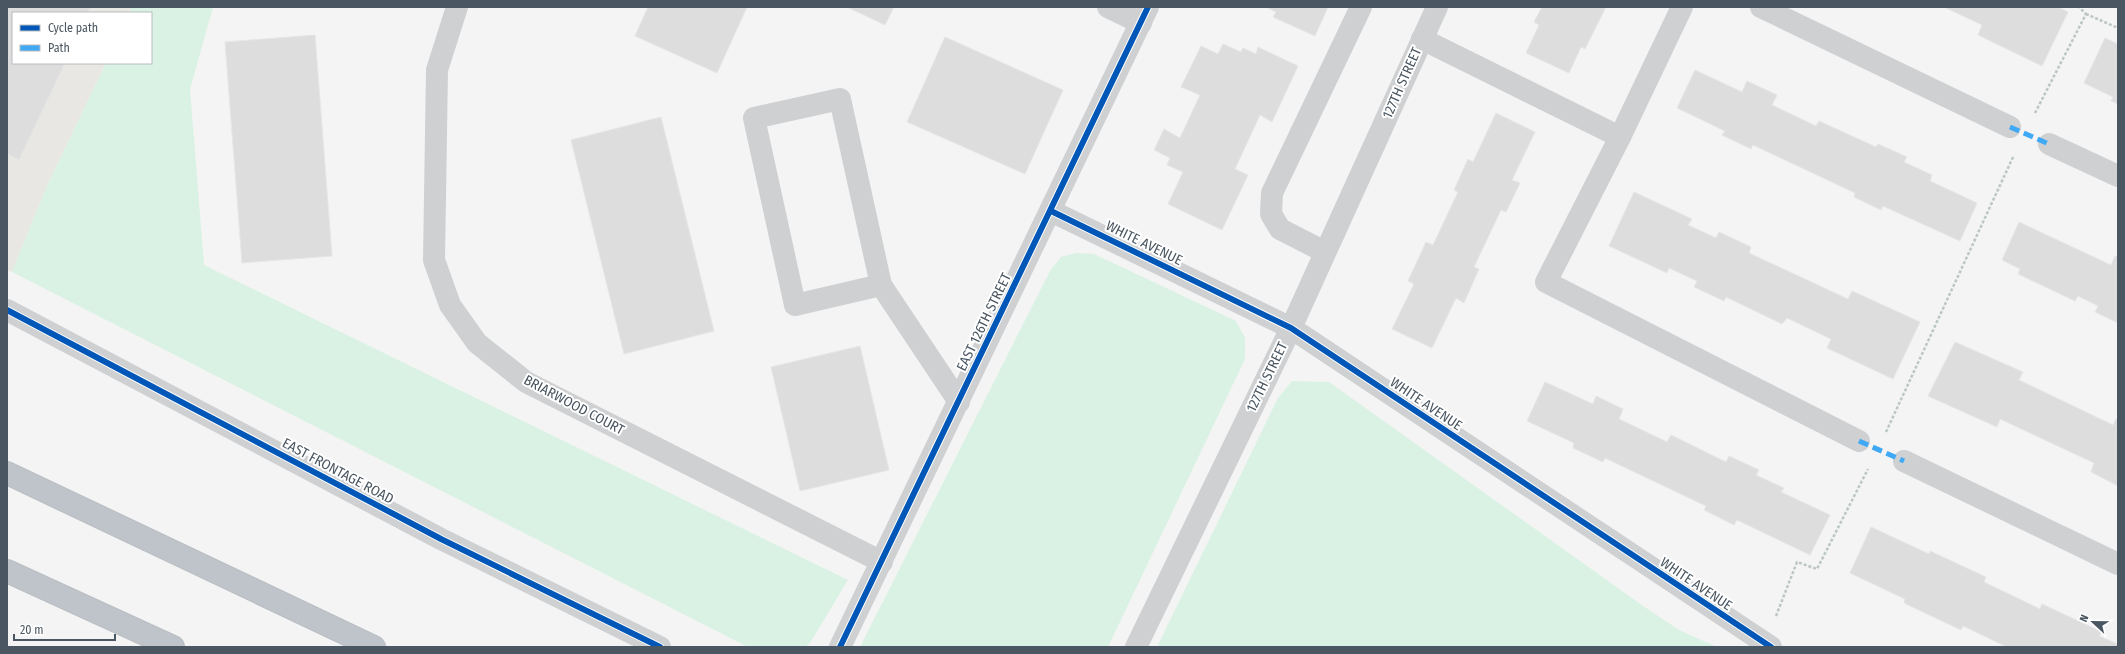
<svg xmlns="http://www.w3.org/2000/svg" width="2125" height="654" font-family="'Fira Sans Condensed',sans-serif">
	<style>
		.commercial { fill: #e8e7e3 }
		.green { fill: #d9f2e3 }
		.building { fill: #ddddde; stroke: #e5e6e7 }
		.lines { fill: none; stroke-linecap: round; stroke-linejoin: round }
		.highway-casing { stroke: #b9bec3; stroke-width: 24 }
		.path { stroke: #bcc7c4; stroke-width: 2.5; stroke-dasharray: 3 2; stroke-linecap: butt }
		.minor { stroke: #ced0d2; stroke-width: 22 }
		.highway { stroke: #bec4c9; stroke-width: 22 }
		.quiet { stroke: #3fa9f5; stroke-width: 5; stroke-dasharray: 10 5; stroke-linecap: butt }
		.cycleway-casing { stroke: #fff; stroke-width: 8 }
		.cycleway { stroke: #0057b8; stroke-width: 6 }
		.labels { text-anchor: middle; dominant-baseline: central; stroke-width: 4; stroke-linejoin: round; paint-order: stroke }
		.street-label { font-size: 14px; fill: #4a5661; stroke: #fff }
	</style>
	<rect width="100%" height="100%" fill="#f4f4f4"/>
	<polygon class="commercial" points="7,7 132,7 129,13 13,13 13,63 106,63 47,186 12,272 7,270"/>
	<g class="green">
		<polygon points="132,7 213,7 190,89 204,265 848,580 810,643 805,647 748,647 12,272 47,186 106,63 151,63 151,13 129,13"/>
		<polygon points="1076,253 1094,254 1236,321 1245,338 1245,359 1108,647 860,647 1050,271 1061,257"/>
		<polygon points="1292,381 1329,382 1643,606 1679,630 1717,647 1157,647 1278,398"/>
	</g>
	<g class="building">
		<polygon points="7,7 91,7 88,13 13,13 13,63 65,63 19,160 7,154"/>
		<polygon points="648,7 747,7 717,73 635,36"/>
		<polygon points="847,7 894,7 885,25"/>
		<polygon points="1266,7 1328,7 1315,36 1273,17 1276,12"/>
		<polygon points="1542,7 1606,7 1585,49 1581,47 1569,73 1526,53 1539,25 1534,22"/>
		<polygon points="1944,7 2058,7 2068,12 2042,66 1978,35 1982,25"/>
		<polygon points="315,35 332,256 242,263 225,42"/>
		<polygon points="945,37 1063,90 1025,174 907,122"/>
		<polygon points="2105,38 2118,44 2118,104 2111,101 2113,97 2084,83"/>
		<polygon points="1223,44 1241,52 1243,48 1256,54 1258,47 1298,66 1272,122 1260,115 1235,169 1248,175 1222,230 1168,204 1183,172 1167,165 1170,158 1154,150 1164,129 1180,138 1200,95 1181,87 1201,46 1218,54"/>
		<polygon points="1695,70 1742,92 1747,81 1777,95 1772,105 1816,126 1819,121 1876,147 1878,144 1907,157 1904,162 1932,175 1930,181 1977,203 1960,241 1883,206 1881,210 1854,197 1855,193 1753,145 1751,149 1722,135 1725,131 1677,108"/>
		<polygon points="1496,113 1535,132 1512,180 1520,183 1506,212 1501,210 1474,267 1479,269 1464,303 1456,298 1432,348 1392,329 1414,284 1408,281 1426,242 1433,245 1458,192 1454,190 1468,159 1473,162"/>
		<polygon points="661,117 714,331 624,354 571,140"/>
		<polygon points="1634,192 1692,219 1688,225 1716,238 1719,232 1751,247 1749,253 1848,299 1852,291 1920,322 1893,379 1827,348 1831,339 1787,318 1782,324 1726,297 1724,301 1694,287 1697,281 1669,268 1667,273 1609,246"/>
		<polygon points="2019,222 2111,265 2115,256 2118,257 2118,323 2095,312 2098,306 2078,296 2075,301 2018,274 2020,269 2002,260"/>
		<polygon points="1955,342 2023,372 2019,380 2113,425 2116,419 2118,420 2118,486 2091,472 2094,463 2000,419 1997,427 1928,396"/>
		<polygon points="860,346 889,470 800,491 771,367"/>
		<polygon points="1545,382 1593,404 1596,396 1623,409 1619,419 1667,442 1671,435 1726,462 1729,456 1759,470 1756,475 1784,488 1781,492 1830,515 1810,555 1737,520 1734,525 1704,510 1706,506 1605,458 1603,462 1573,448 1574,443 1527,421"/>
		<polygon points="1871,527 1929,554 1930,551 1986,577 1984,582 2040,609 2042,604 2102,632 2099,636 2118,644 2118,647 2007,647 1963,626 1961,630 1904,603 1905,599 1850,573"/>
	</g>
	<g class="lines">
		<defs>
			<g id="highway">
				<polyline points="7,473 374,647"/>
				<polyline points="7,571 173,647"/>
			</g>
		</defs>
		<use href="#highway" class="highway-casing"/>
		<g class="path">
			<polyline points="2086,14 2118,28"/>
			<polyline points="2035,113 2086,14 2079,7"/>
			<polyline points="1886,432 2014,155"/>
			<polyline points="1776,616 1797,562 1817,569 1868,469"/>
		</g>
		<g class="minor">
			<polyline points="457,7 437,70 434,260 450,305 477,343 526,382 882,562"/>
			<polyline points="1108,7 1141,23"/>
			<polyline points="1682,7 1620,137 1546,282 1859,441"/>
			<polyline points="1761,7 2010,127"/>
			<polyline points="1422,39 1620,137"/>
			<polygon points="840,99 881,285 795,305 754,118"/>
			<polyline points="2049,144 2118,176"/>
			<polyline points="1051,211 1291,328 1771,647"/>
			<polyline points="1325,252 1280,229 1271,214 1272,193 1361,7"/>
			<polyline points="881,285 959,402"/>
			<polyline points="7,310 441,539 660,647"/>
			<polyline points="1904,461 2118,564"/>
			<polyline points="840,647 1148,7"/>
			<polyline points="1136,647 1291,328 1437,7"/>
		</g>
		<use href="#highway" class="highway"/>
		<g class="quiet">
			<polyline points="2010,127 2049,144"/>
			<polyline points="1859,441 1904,461"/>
		</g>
		<defs>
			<g id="cycleway">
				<polyline points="1051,211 1291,328 1771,647"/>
				<polyline points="7,310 441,539 660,647"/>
				<polyline points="840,647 1148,7"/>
			</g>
		</defs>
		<use href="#cycleway" class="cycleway-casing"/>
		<use href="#cycleway" class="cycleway"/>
	</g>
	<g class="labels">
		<g class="street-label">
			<text transform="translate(1402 83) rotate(-66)">127TH STREET</text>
			<text transform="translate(1144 243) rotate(26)">WHITE AVENUE</text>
			<text transform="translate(984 322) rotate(-64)">EAST 126TH STREET</text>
			<text transform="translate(1267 377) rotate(-64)">127TH STREET</text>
			<text transform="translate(1426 404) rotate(34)">WHITE AVENUE</text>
			<text transform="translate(574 405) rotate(28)">BRIARWOOD COURT</text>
			<text transform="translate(338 471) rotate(28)">EAST FRONTAGE ROAD</text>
			<text transform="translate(1696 584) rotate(34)">WHITE AVENUE</text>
		</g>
	</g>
	<rect width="2125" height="654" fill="none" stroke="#4a5661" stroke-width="16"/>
	<rect x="12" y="12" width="140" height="52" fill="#ffffff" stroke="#b7bbc0"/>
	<rect x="20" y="25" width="20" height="6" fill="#0057b8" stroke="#b7bbc0"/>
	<text x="48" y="32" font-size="12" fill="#4a5661">Cycle path</text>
	<rect x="20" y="45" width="20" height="6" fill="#3fa9f5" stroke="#b7bbc0"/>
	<text x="48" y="52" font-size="12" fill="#4a5661">Path</text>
	<g transform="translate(2093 622) rotate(292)" stroke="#ffffff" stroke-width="3" paint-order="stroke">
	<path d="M0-3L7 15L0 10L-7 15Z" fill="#4a5661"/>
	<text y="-6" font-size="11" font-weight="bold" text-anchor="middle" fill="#4a5661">N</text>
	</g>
	<path d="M14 634v6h101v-6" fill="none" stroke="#4a5661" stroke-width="2"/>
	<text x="20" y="634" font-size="12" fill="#4a5661" stroke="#ffffff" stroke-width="3" paint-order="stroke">20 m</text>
</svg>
